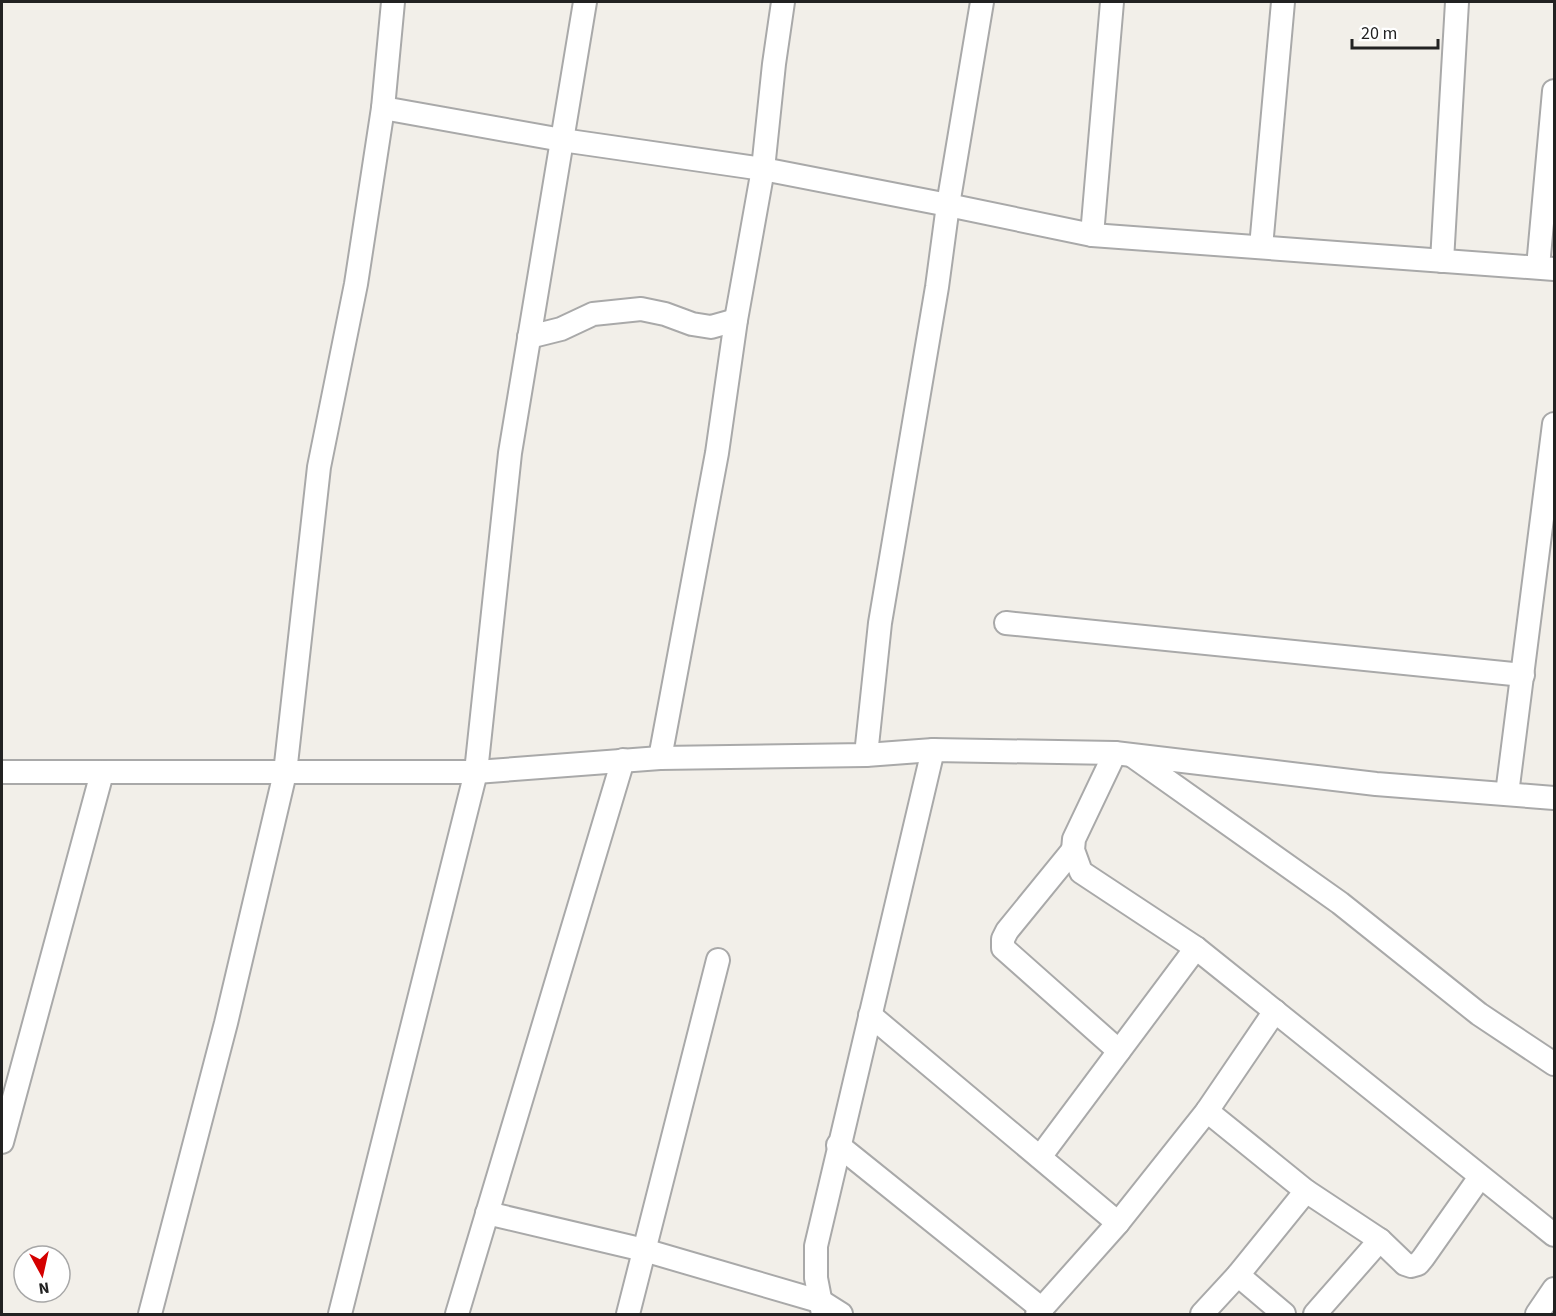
<svg xmlns="http://www.w3.org/2000/svg" width="1556" height="1316" font-family="'Source Sans 3',sans-serif">
	<style>
		.lines { fill: none; stroke-linecap: round; stroke-linejoin: round }
		.minor-casing { stroke: #a9a9a9; stroke-width: 26 }
		.minor { stroke: #fff; stroke-width: 22 }
	</style>
	<rect width="100%" height="100%" fill="#f2efe9"/>
	<g class="lines">
		<defs>
			<g id="minor">
				<polyline points="383,108 562,140 763,169 948,205 1092,235 1554,269"/>
				<polyline points="1092,235 1112,2"/>
				<polyline points="1261,247 1283,2"/>
				<polyline points="1442,261 1457,2"/>
				<polyline points="1538,267 1554,91"/>
				<polyline points="529,337 561,329 593,314 641,309 665,314 692,324 711,327 736,320"/>
				<polyline points="1006,623 1523,675"/>
				<polyline points="1115,753 1074,839 1073,850 1081,872 1196,948 1554,1235"/>
				<polyline points="866,755 880,623 937,287 948,205 982,2"/>
				<polyline points="1134,757 1340,903 1479,1014 1554,1064"/>
				<polyline points="660,758 717,453 736,320 763,169 774,64 783,2"/>
				<polyline points="2,772 476,772 660,758 866,755 933,750 1115,753 1376,784 1554,798"/>
				<polyline points="1507,794 1554,424"/>
				<polyline points="1073,850 1007,931 1003,939 1003,948 1119,1051"/>
				<polyline points="870,1015 1118,1223"/>
				<polyline points="1207,1111 1306,1191 1380,1240 1405,1264 1411,1266 1418,1264 1423,1258 1480,1177"/>
				<polyline points="2,1142 102,773"/>
				<polyline points="838,1145 1042,1309"/>
				<polyline points="1040,1157 1196,948"/>
				<polyline points="487,1213 644,1250 822,1302 841,1314"/>
				<polyline points="1238,1275 1284,1314"/>
				<polyline points="150,1314 226,1023 285,773 319,467 356,284 383,108 393,2"/>
				<polyline points="340,1314 476,772 510,453 585,2"/>
				<polyline points="457,1314 623,760"/>
				<polyline points="628,1314 718,960"/>
				<polyline points="823,1314 816,1278 816,1246 933,750"/>
				<polyline points="1037,1314 1118,1223 1207,1111 1275,1011"/>
				<polyline points="1202,1314 1238,1275 1306,1191"/>
				<polyline points="1315,1314 1380,1240"/>
				<polyline points="1537,1314 1554,1289"/>
			</g>
		</defs>
		<use href="#minor" class="minor-casing"/>
		<use href="#minor" class="minor"/>
	</g>
	<rect width="1556" height="1316" fill="none" stroke="#222222" stroke-width="6"/>
	<g transform="translate(42 1274) rotate(172)"><circle r="28" fill="#ffffff" stroke="#a7a7a7" stroke-width="1.5"/>
	<path d="M0-4.5L10 22L0 15L-10 22Z" fill="#d40000"/>
	<text y="-9" font-size="16" font-weight="bold" text-anchor="middle" fill="#222222">N</text>
	</g>
	<path d="M1352 39v9h86v-9" fill="none" stroke="#222222" stroke-width="3"/>
	<text x="1361" y="39" font-size="18" fill="#222222" stroke="#ffffff" stroke-width="4.5" paint-order="stroke">20 m</text>
</svg>
